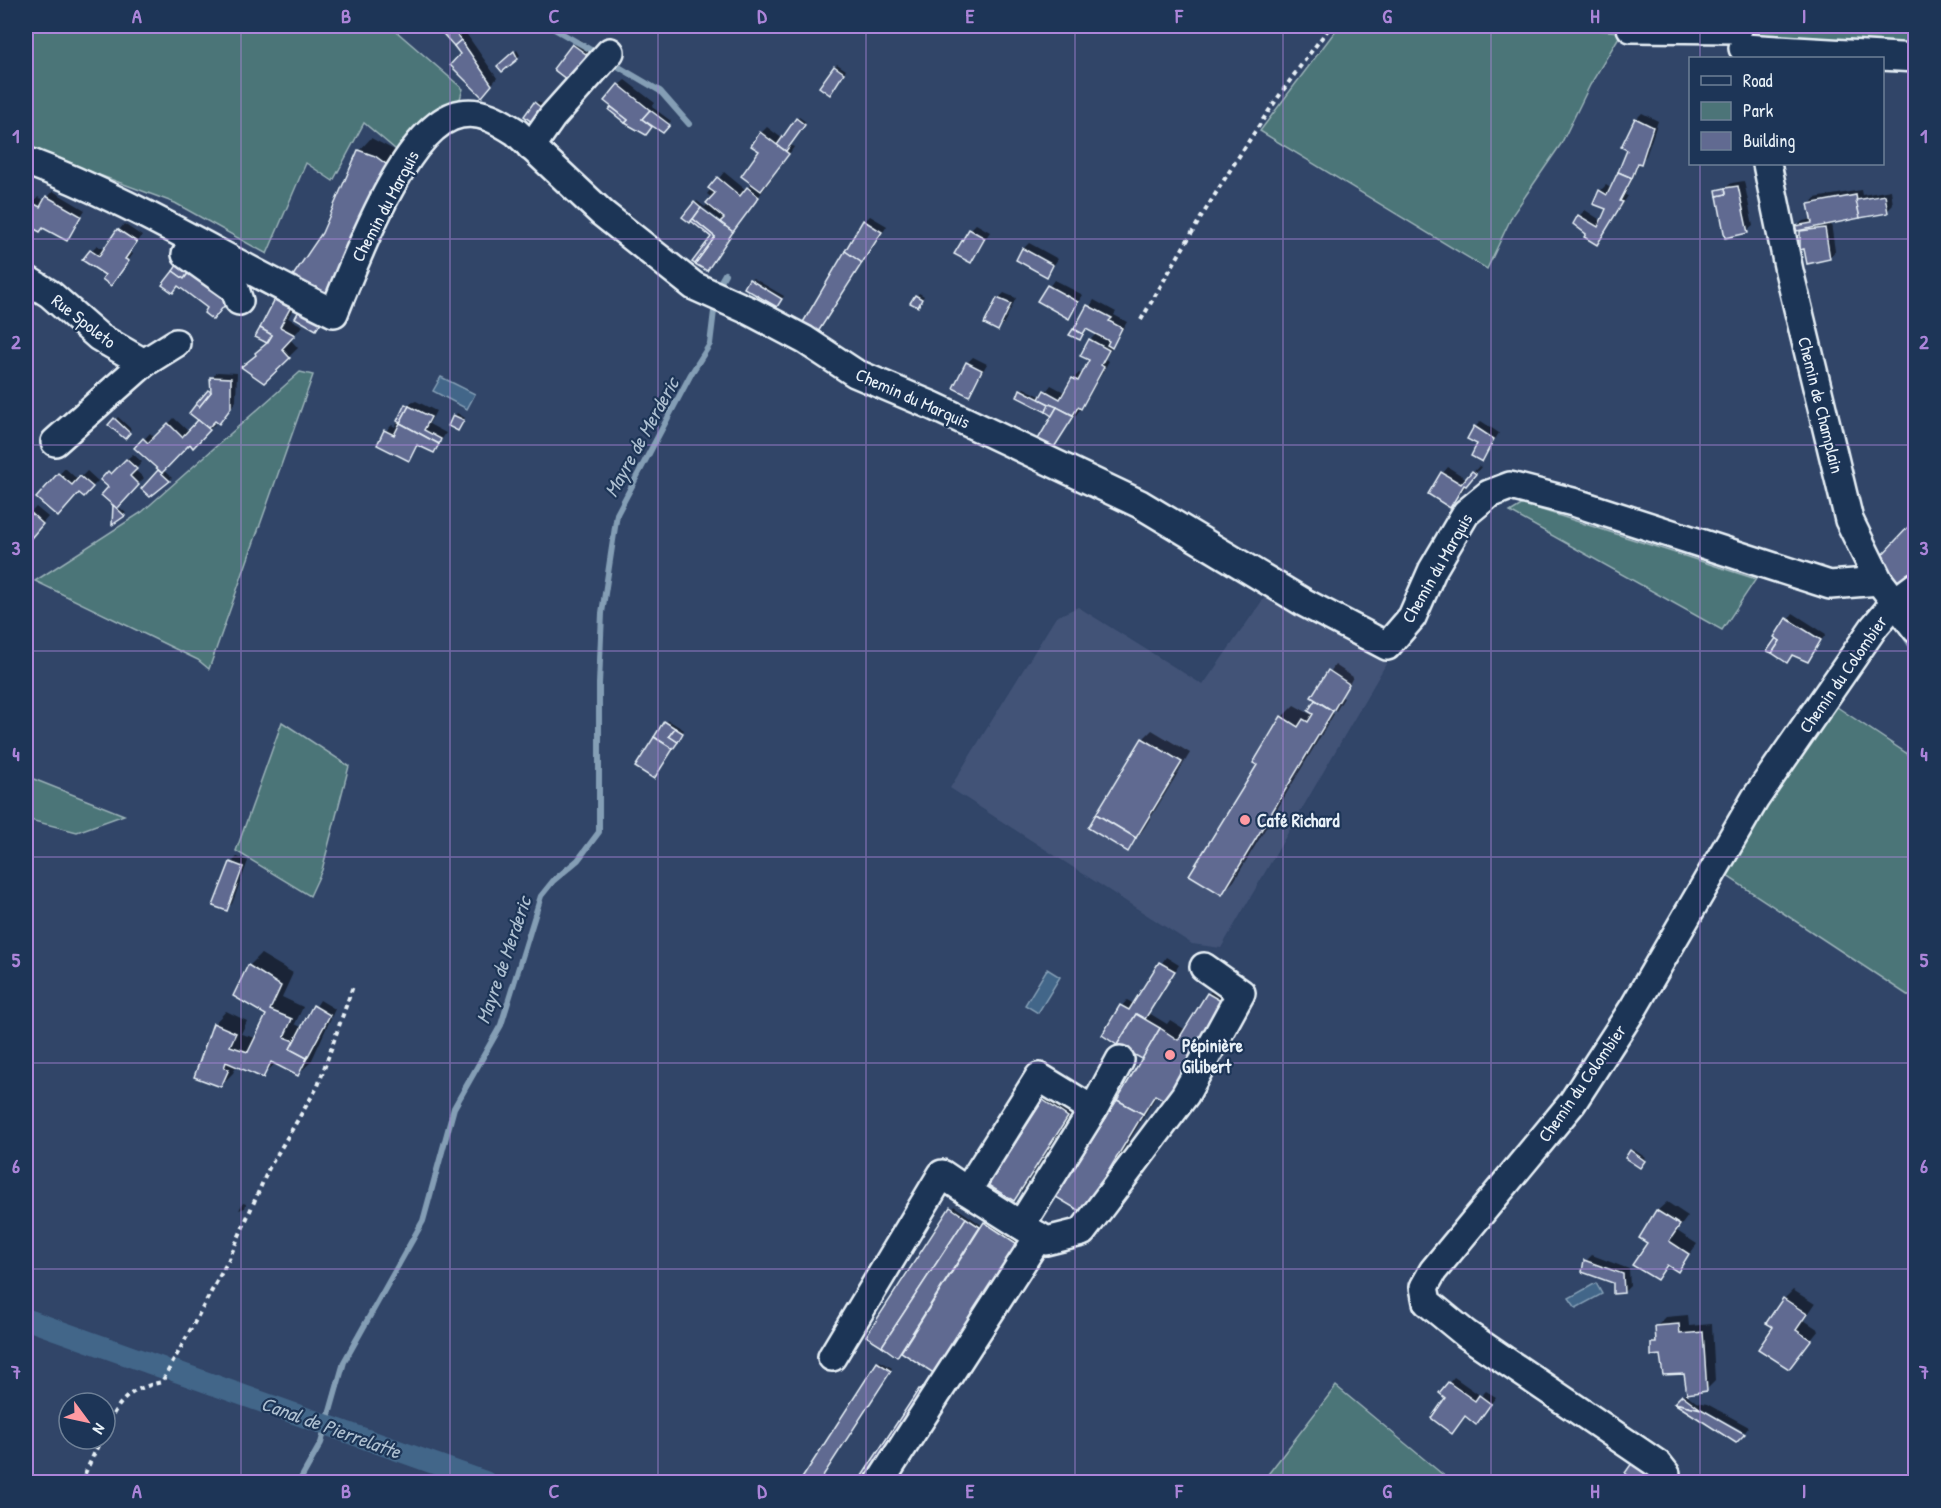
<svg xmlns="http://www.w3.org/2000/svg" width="1941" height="1508" font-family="'Patrick Hand',sans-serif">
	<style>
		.built { fill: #425377 }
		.green { fill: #4c7478; stroke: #9ab2b8; stroke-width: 1.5 }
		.water { fill: #426689; stroke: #849eb5; stroke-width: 1.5 }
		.shadow { fill: #0007; fill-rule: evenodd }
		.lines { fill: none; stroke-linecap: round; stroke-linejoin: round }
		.stream { stroke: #849eb5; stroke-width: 6 }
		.canal { stroke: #426689; stroke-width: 21 }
		.building { fill: #616a91; stroke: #e8f1f8; stroke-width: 1.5 }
		.minor-casing { stroke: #e8f1f8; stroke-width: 32 }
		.path { stroke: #e8f1f8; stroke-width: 4; stroke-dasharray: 4.5 4.5; stroke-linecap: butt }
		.minor { stroke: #1d3557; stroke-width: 27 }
		.grid { fill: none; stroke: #ac85d9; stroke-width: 1.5; stroke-opacity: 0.55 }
		.poi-dot { fill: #ff9aa2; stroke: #1d3557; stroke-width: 2 }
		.labels { text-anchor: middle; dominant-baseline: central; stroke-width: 4.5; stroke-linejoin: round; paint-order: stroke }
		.street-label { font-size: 18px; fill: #e8f1f8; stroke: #1d3557 }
		.poi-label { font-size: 18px; font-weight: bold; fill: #e8f1f8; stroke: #1d3557; text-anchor: start }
		.water-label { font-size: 20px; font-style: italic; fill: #aec0d1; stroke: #1d3557 }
		.neatline { fill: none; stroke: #ac85d9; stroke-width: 2 }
		.grid-label { font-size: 20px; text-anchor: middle; font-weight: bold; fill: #ac85d9 }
	</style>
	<rect width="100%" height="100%" fill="#314568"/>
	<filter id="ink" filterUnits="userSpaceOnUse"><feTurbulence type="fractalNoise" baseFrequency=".0167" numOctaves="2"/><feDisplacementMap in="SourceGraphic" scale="12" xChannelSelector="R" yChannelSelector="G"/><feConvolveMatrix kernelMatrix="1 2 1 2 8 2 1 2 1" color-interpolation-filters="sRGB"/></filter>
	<g filter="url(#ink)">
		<polygon class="built" points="1267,594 1393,652 1221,948 1192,944 950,788 1056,617 1078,607 1203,685"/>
		<g class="green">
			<polygon points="26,26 390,26 463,89 459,102 401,154 364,123 333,181 306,163 267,254 175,203 26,148"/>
			<polygon points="1339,26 1540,26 1622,32 1590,85 1561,144 1513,214 1487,269 1260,131"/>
			<polygon points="1749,26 1915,26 1915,50 1754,37"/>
			<polygon points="300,372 313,375 209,669 198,660 35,581 142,512"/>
			<polygon points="1523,504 1756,579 1722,630 1510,512"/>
			<polygon points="1831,703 1915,759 1915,1000 1721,872"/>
			<polygon points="282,722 349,766 322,870 310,896 236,851"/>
			<polygon points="26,776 124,815 77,832 26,819"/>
			<polygon points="1336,1386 1447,1478 1444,1482 1262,1482"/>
		</g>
		<g class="water">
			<polygon points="441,377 475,394 467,409 433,391"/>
			<polygon points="1047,969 1060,977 1038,1013 1025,1005"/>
			<polygon points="1596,1283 1602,1294 1576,1308 1569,1298"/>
		</g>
		<g class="shadow">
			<polygon points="438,26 461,26 497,78 488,89"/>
			<polygon points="579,39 595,51 577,75 555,69"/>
			<polygon points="517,50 520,55 517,58 499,66"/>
			<polygon points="837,64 846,70 832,90 821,87"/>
			<polygon points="625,80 655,103 652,107 671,121 663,131 653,124 645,133 611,110 619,85"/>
			<polygon points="538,101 549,110 539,122 536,103"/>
			<polygon points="1642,113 1658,121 1646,156 1640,162 1625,195 1628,196 1597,243 1588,233 1579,216 1585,210 1602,221 1608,209 1600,191 1606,185 1612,189 1628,158 1636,119"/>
			<path d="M799,117L806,122L790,145L794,147L707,269L715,234L692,221L695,203L697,201L705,207L709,203L712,198L707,194L724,172L746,190L753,183L761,151V133L767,127L783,139ZM701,206L727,226L725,228L701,210Z"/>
			<polygon points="371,138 402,154 323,233 359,151"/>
			<polygon points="1744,181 1753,226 1747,231 1717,191 1723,187 1723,191 1726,191 1726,187 1732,183"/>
			<polygon points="1861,190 1862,195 1891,190 1893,205 1887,211 1831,223 1835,251 1830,257 1805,247 1799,233 1804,228 1797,226 1803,221 1813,219 1810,204 1815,198"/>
			<polygon points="53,191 85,210 66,239 44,227 30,225 26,228 26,202 31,206 38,197 45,201"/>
			<polygon points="870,216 887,226 818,331 865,221"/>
			<polygon points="124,224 142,236 130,252 133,254 111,284 91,251 97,245 104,250"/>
			<polygon points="976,224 990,232 970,261 970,230"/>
			<polygon points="1029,243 1058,259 1047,275 1023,249"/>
			<polygon points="753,278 784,296 779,303 750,280"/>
			<polygon points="1054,280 1083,295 1068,317 1039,301"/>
			<polygon points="288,287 301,293 288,318 303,326 290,339 298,348 264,381 258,354 268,342"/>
			<polygon points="919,293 924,296 920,302 912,302"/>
			<polygon points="1004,293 1016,298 1004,323 998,329 986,324 998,299"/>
			<polygon points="1094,300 1116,312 1114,315 1127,322 1105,359 1109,361 1086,401 1053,447 1058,410 1021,390 1024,388 1042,397 1051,385 1066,393 1073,379 1079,373 1083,375 1091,359 1090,340 1097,333 1087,328 1080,338 1072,335"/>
			<polygon points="973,357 987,364 969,394 967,363"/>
			<polygon points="217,372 237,373 236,401 225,416 215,419 212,422 215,424 193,446 190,442 163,470 172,478 150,495 143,489 160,470 136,448 150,433 155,438 174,418 189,432 200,420 199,403 212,387 212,378"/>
			<polygon points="416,401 436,411 429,424 446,433 434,451 419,444 408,459 386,431 392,425 395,427 406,405"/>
			<polygon points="457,413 465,418 460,426 455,416"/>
			<polygon points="118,417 131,429 124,437 111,425"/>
			<polygon points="1481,421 1499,433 1482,460 1475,427"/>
			<polygon points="133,454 142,462 135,470 144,478 116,508 116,513 120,508 126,513 114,522 114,504 110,487 102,480"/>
			<polygon points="1479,466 1481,467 1450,506 1443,473 1448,467 1467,479"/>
			<polygon points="65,468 78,480 87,471 98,481 84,495 79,491 38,498"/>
			<polygon points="36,507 48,517 26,542 26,518"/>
			<polygon points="1916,522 1916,566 1882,558"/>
			<polygon points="1793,613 1826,634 1807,660 1793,654 1786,661 1776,637"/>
			<polygon points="1335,665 1353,677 1342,697 1344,698 1336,711 1322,702 1322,706 1334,714 1234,881 1222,893 1259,765 1282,717 1294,705 1310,714 1317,699 1313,697"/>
			<polygon points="668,720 684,730 654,777 637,766"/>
			<polygon points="1152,730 1190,753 1145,827 1128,850 1143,739"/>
			<polygon points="237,857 248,861 232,904 226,909 231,863"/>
			<polygon points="261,954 293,973 282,997 303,1007 295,1024 303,1028 320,1000 335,1009 311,1062 298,1074 276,1063 262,1076 237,1065 233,1073 221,1085 214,1024 226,1011 247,1021 241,1034 256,1038 268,1014 249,966"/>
			<polygon points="1166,957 1179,965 1149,1013 1167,1024 1170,1020 1186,1030 1208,994 1218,985 1229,992 1206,1042 1157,1095 1092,1202 1143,1058 1104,1035 1122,1006 1127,1000 1134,1004"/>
			<polygon points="1053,1092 1076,1107 1023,1190 1014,1200 1044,1101"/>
			<polygon points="1633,1149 1646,1158 1642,1164 1631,1151"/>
			<polygon points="1667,1202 1688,1216 1677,1231 1697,1244 1678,1270 1669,1264 1656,1279 1649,1242 1657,1211"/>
			<polygon points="243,1203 246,1204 245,1208 239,1210"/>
			<polygon points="954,1206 983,1226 997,1211 1030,1232 935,1372 900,1350"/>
			<polygon points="1592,1255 1629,1269 1630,1286 1624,1292 1586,1261"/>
			<polygon points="1793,1290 1815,1304 1804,1320 1819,1330 1789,1367 1775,1326 1784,1299"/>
			<polygon points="1688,1315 1689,1326 1712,1324 1715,1381 1706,1390 1652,1344 1658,1338 1657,1326 1666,1317"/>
			<polygon points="880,1361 892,1368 818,1482 809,1482 804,1479"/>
			<polygon points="1454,1377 1481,1396 1486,1391 1496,1397 1476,1423 1449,1383"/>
			<polygon points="1685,1393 1696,1402 1707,1404 1749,1427 1745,1432 1699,1407 1678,1402"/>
		</g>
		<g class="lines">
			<g class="stream">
				<polyline points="549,26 591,50"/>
				<polyline points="619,67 660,91 689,124"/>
				<polyline points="717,288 725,274"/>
				<polyline points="1903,633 1916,653"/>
				<polyline points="299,1482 321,1443 344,1362 423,1221 454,1108 501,1025 541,896 553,881 578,860 599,832 599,684 602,613 617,514 691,374 710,344 715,303"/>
			</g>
			<g class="canal">
				<polyline points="26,1319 163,1368"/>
				<polyline points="175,1371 486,1482"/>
			</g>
		</g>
		<g class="building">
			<polygon points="436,26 450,26 461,40 454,46"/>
			<polygon points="461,40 492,85 482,97 450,65 460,54 454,46"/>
			<polygon points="572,44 590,57 571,83 553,69"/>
			<polygon points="514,51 518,59 502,72 497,66"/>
			<polygon points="834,66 844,73 830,95 819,87"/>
			<polygon points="618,84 650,110 642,119 652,127 646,135 625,123 628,120 604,101"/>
			<polygon points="534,102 548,113 537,126 524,116"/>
			<polygon points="611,107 628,120 625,123 609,110"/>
			<polygon points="650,110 670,125 663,133 642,119"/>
			<polygon points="796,118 805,125 786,151 777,145"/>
			<polygon points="1635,118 1653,127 1641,164 1638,163 1632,178 1618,172 1627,150 1621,147"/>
			<polygon points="760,132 789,154 761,191 741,176 759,151 751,146"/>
			<polygon points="358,150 375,156 390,167 329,300 290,280 322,233"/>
			<polygon points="1618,172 1632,178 1620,201 1623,202 1597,245 1584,237 1586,234 1573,224 1578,215 1598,227 1606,209 1593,204 1599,190 1607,195"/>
			<polygon points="717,177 740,196 747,187 759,197 733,232 720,222 724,218 706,203 715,193 708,188"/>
			<polygon points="1738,186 1748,233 1725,238 1717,196 1726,194 1725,188"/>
			<polygon points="1725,188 1726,194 1717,196 1716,190"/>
			<polygon points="1856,195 1860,218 1797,231 1795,226 1812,223 1808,204"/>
			<polygon points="1885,195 1888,213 1860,218 1856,200"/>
			<polygon points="46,196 81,216 67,241 43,228 40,232 29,226 26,230 26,212 31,202 40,207"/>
			<polygon points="694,202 701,208 690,223 682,217"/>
			<polygon points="701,208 733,232 707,271 695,264 715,237 693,219"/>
			<polygon points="693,219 715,237 695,264 692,262 711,237 691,221"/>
			<polygon points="863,220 882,232 862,263 845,251"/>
			<polygon points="1825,228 1830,259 1807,264 1804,249 1800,250 1800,231"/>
			<polygon points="117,229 137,242 125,259 129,261 111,286 102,279 105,275 82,260 90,250 99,256"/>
			<polygon points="969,229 985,238 971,263 954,254"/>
			<polygon points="1022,248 1053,265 1047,277 1016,260"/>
			<polygon points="845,251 862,263 818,332 802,324"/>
			<polygon points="179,262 190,271 184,279 173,271"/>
			<polygon points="192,268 223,292 220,295 228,301 213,320 204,313 207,308 178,286 173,293 162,285 173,271 184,279"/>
			<polygon points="749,279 782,299 777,307 744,288"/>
			<polygon points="1047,285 1078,302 1069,319 1037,301"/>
			<polygon points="277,295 293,303 280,327 295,335 282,349 290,358 264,383 241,367 256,355 255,353 267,343 272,335 260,328"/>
			<polygon points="915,295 922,299 918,307 910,303"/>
			<polygon points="997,298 1011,304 998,331 984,324"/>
			<polygon points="1087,305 1112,318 1109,321 1122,328 1112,348 1107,345 1109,341 1086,329 1083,334 1074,329"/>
			<polygon points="301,307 323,319 316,330 295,318"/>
			<polygon points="260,328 272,335 267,343 255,337"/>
			<polygon points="1073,329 1083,334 1080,340 1069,335"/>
			<polygon points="1089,339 1109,350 1101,365 1104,367 1081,409 1078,407 1073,415 1039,399 1044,390 1060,399 1072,378 1078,381 1089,360 1080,356"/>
			<polygon points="966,362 982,370 969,396 953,388"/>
			<polygon points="210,377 231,378 231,408 219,424 215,421 208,428 189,413 196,404 199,407 211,392"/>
			<polygon points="1020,389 1049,404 1046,412 1017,397"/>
			<polygon points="208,390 211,392 199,407 196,404"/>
			<polygon points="405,404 409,406 400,423 397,421"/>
			<polygon points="1049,404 1057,407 1052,416 1046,412"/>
			<polygon points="409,406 431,417 424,430 441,439 439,444 400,423"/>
			<polygon points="1057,407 1074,416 1053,449 1037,441"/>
			<polygon points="453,415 464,420 458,431 448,426"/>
			<polygon points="114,418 130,433 125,439 108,425"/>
			<polygon points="198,420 210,430 193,448 190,444 162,473 134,448 143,438 148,443 168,423 182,437"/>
			<polygon points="400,423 439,444 434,453 417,445 409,461 377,445 384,430 394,435"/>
			<polygon points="1474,426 1494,439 1482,462 1471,456 1477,444 1467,439"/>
			<polygon points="126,459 137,469 130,476 139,485 117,509 101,495 108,487 100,480 108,471 111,474"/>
			<polygon points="158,470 170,481 150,497 141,489"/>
			<polygon points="1472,471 1476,474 1466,486 1464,485 1450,508 1428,494 1441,472 1461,484"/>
			<polygon points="58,473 72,485 80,476 93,487 84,497 79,493 58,517 36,498"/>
			<polygon points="113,505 125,516 112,525"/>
			<polygon points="29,511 43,524 26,544 26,516"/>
			<polygon points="1910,525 1916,530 1911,536 1916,540 1916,568 1897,582 1880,557"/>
			<polygon points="1786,618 1821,640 1808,662 1792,655 1787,663 1772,653 1780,641 1774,637"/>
			<polygon points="1776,638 1780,641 1772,653 1767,651"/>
			<polygon points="1328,670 1349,684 1333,711 1311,697"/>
			<polygon points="1315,700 1333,711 1222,895 1189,875 1257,765 1253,763 1281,716 1298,727 1303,719 1308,722 1313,714 1308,711"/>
			<polygon points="664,721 675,728 669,736 678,742 673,749 654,737"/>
			<polygon points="675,728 683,733 678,742 669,736"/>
			<polygon points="654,737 673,749 654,779 635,767"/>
			<polygon points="1142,738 1182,762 1136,838 1096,814"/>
			<polygon points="1096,814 1136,838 1128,852 1088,828"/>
			<polygon points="230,862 243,867 227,911 213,906"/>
			<polygon points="1159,962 1175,971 1145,1019 1136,1014 1117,1045 1102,1035 1120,1005 1129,1010"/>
			<polygon points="248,965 281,986 270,1010 292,1019 284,1037 294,1041 290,1049 307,1058 298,1076 271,1062 263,1078 226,1062 224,1068 229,1069 221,1087 194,1077 213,1023 236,1033 230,1046 248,1052 266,1015 233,996"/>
			<polygon points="1207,993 1221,1001 1193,1049 1198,1052 1168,1102 1155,1095 1143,1114 1117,1100 1160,1028 1178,1040"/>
			<polygon points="313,1005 330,1015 307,1058 290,1049"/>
			<polygon points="1136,1014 1160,1028 1142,1059 1117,1045"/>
			<polygon points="1043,1100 1068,1117 1014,1201 988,1185"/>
			<polygon points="1117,1100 1143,1114 1083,1213 1056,1197"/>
			<polygon points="1630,1150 1645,1161 1640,1168 1625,1158"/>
			<polygon points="950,1207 966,1218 882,1346 866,1336"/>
			<polygon points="1656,1210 1680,1225 1669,1241 1689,1254 1678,1272 1667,1265 1657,1280 1632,1265 1647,1243 1639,1238"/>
			<polygon points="966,1218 980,1227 897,1357 882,1346"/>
			<polygon points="984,1222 1019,1245 935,1374 901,1352"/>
			<polygon points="1584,1260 1623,1274 1624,1293 1613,1294 1613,1283 1582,1272"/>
			<polygon points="1783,1298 1807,1314 1796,1330 1811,1340 1789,1369 1758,1349 1773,1327 1766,1323"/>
			<polygon points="1679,1324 1680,1334 1703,1332 1707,1391 1687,1394 1684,1374 1663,1375 1660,1355 1651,1356 1651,1343 1656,1343 1655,1326"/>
			<polygon points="877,1362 891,1371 819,1482 806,1482 801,1480"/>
			<polygon points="1448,1382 1475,1401 1479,1395 1491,1404 1476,1425 1465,1416 1452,1434 1431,1418 1445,1398 1439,1393"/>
			<polygon points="919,1389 933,1397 878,1482 858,1482"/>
			<polygon points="1682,1395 1701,1409 1674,1403"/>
			<polygon points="1674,1403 1701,1409 1745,1434 1736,1443"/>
			<polygon points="1632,1463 1654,1479 1652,1482 1637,1482 1625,1473"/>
		</g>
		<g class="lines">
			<defs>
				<g id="minor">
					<polyline points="1631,28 1738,29"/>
					<polyline points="1743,48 1916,58"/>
					<polyline points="531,147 552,117 610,52"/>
					<path d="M26,161C134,201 230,263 334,313C354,265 405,123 461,114C481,110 499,121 516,132L602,213L694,286L750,311L805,340L855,373L933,406L1140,504L1303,602L1387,646L1412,617L1433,569L1466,513L1489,494L1510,486L1573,502L1830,585L1879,581"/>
					<polyline points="1767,164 1789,271 1849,520 1879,581 1916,629"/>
					<polyline points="186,254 235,289 239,301"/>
					<polyline points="26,279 50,294 99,337 144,363"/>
					<polyline points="55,442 144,363 176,343"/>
					<polyline points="1120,1060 1093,1110 1039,1077 967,1191 1046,1241 1082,1232 1185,1095 1241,993 1204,967"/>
					<polyline points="1021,1225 1093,1110"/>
					<polyline points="832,1357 942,1174 967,1191"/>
					<polyline points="880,1482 1039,1236"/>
					<polyline points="1666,1482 1666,1474 1659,1465 1466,1334 1427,1302 1424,1287 1433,1271 1572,1103 1634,1007 1755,799 1874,627 1896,601 1916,586"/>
				</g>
			</defs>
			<use href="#minor" class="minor-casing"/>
			<g class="path">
				<path d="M1141,320C1200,218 1258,118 1331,26"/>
				<path d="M105,1430C119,1400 129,1389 162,1382L228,1261L269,1168L318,1086L353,986"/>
				<polyline points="81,1482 101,1439"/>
			</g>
			<use href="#minor" class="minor"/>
		</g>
	</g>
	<path class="grid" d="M241,26V1482M450,26V1482M658,26V1482M866,26V1482M1075,26V1482M1283,26V1482M1491,26V1482M1700,26V58M1700,164V1482M26,239H1916M26,445H1916M26,651H1916M26,857H1916M26,1063H1916M26,1269H1916"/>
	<g class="poi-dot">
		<circle cx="1245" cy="820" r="6"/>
		<circle cx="1170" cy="1055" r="6"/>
	</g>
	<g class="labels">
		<g class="street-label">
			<text transform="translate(385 206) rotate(-62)">Chemin du Marquis</text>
			<text transform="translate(84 321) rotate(38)">Rue Spoleto</text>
			<text transform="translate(913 398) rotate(24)">Chemin du Marquis</text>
			<text transform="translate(1821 405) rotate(76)">Chemin de Champlain</text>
			<text transform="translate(1437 568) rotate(-60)">Chemin du Marquis</text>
			<text transform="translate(1843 674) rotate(-55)">Chemin du Colombier</text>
			<text transform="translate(1582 1083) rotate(-55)">Chemin du Colombier</text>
		</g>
		<g class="poi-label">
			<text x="1257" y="820">Café Richard</text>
			<text x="1182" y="1045">Pépinière<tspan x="1182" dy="21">Gilibert</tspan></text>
		</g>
		<g class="water-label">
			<text transform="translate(641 437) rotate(-61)">Mayre de Merderic</text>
			<text transform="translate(503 960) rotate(-71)">Mayre de Merderic</text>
			<text transform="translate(331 1427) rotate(20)">Canal de Pierrelatte</text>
		</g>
	</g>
	<rect width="1941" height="1508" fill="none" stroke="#1d3557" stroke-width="66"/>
	<rect x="1689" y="57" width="195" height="108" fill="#1d3557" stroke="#6e8097" stroke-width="1.5"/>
	<rect x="1701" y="76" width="30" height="9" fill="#1d3557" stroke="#6e8097" stroke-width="1.5"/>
	<text x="1743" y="87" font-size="18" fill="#e8f1f8">Road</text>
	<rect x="1701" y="102" width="30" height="18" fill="#4c7478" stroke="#6e8097" stroke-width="1.5"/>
	<text x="1743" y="117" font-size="18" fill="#e8f1f8">Park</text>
	<rect x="1701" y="132" width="30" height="18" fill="#616a91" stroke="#6e8097" stroke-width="1.5"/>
	<text x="1743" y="147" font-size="18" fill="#e8f1f8">Building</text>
	<g transform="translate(87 1421) rotate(123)"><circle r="28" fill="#1d3557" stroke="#6e8097" stroke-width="1.5"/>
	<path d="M0-4.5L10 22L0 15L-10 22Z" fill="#ff9aa2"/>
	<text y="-9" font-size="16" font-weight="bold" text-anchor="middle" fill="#e8f1f8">N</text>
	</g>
	<rect x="33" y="33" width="1875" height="1442" class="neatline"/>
	<g class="grid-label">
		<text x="137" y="23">A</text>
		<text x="346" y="23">B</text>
		<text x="554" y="23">C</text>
		<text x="762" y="23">D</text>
		<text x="970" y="23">E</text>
		<text x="1179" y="23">F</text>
		<text x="1387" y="23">G</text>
		<text x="1595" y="23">H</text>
		<text x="1804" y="23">I</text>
		<text x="16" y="143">1</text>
		<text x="1924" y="143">1</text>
		<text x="16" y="349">2</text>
		<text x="1924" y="349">2</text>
		<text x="16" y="555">3</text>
		<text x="1924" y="555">3</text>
		<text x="16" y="761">4</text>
		<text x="1924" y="761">4</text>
		<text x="16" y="967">5</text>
		<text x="1924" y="967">5</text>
		<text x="16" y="1173">6</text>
		<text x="1924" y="1173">6</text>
		<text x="16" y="1379">7</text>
		<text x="1924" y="1379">7</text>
		<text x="137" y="1498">A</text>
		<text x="346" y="1498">B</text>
		<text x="554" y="1498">C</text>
		<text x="762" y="1498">D</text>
		<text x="970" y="1498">E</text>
		<text x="1179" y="1498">F</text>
		<text x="1387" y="1498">G</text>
		<text x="1595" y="1498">H</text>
		<text x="1804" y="1498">I</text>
	</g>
</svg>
